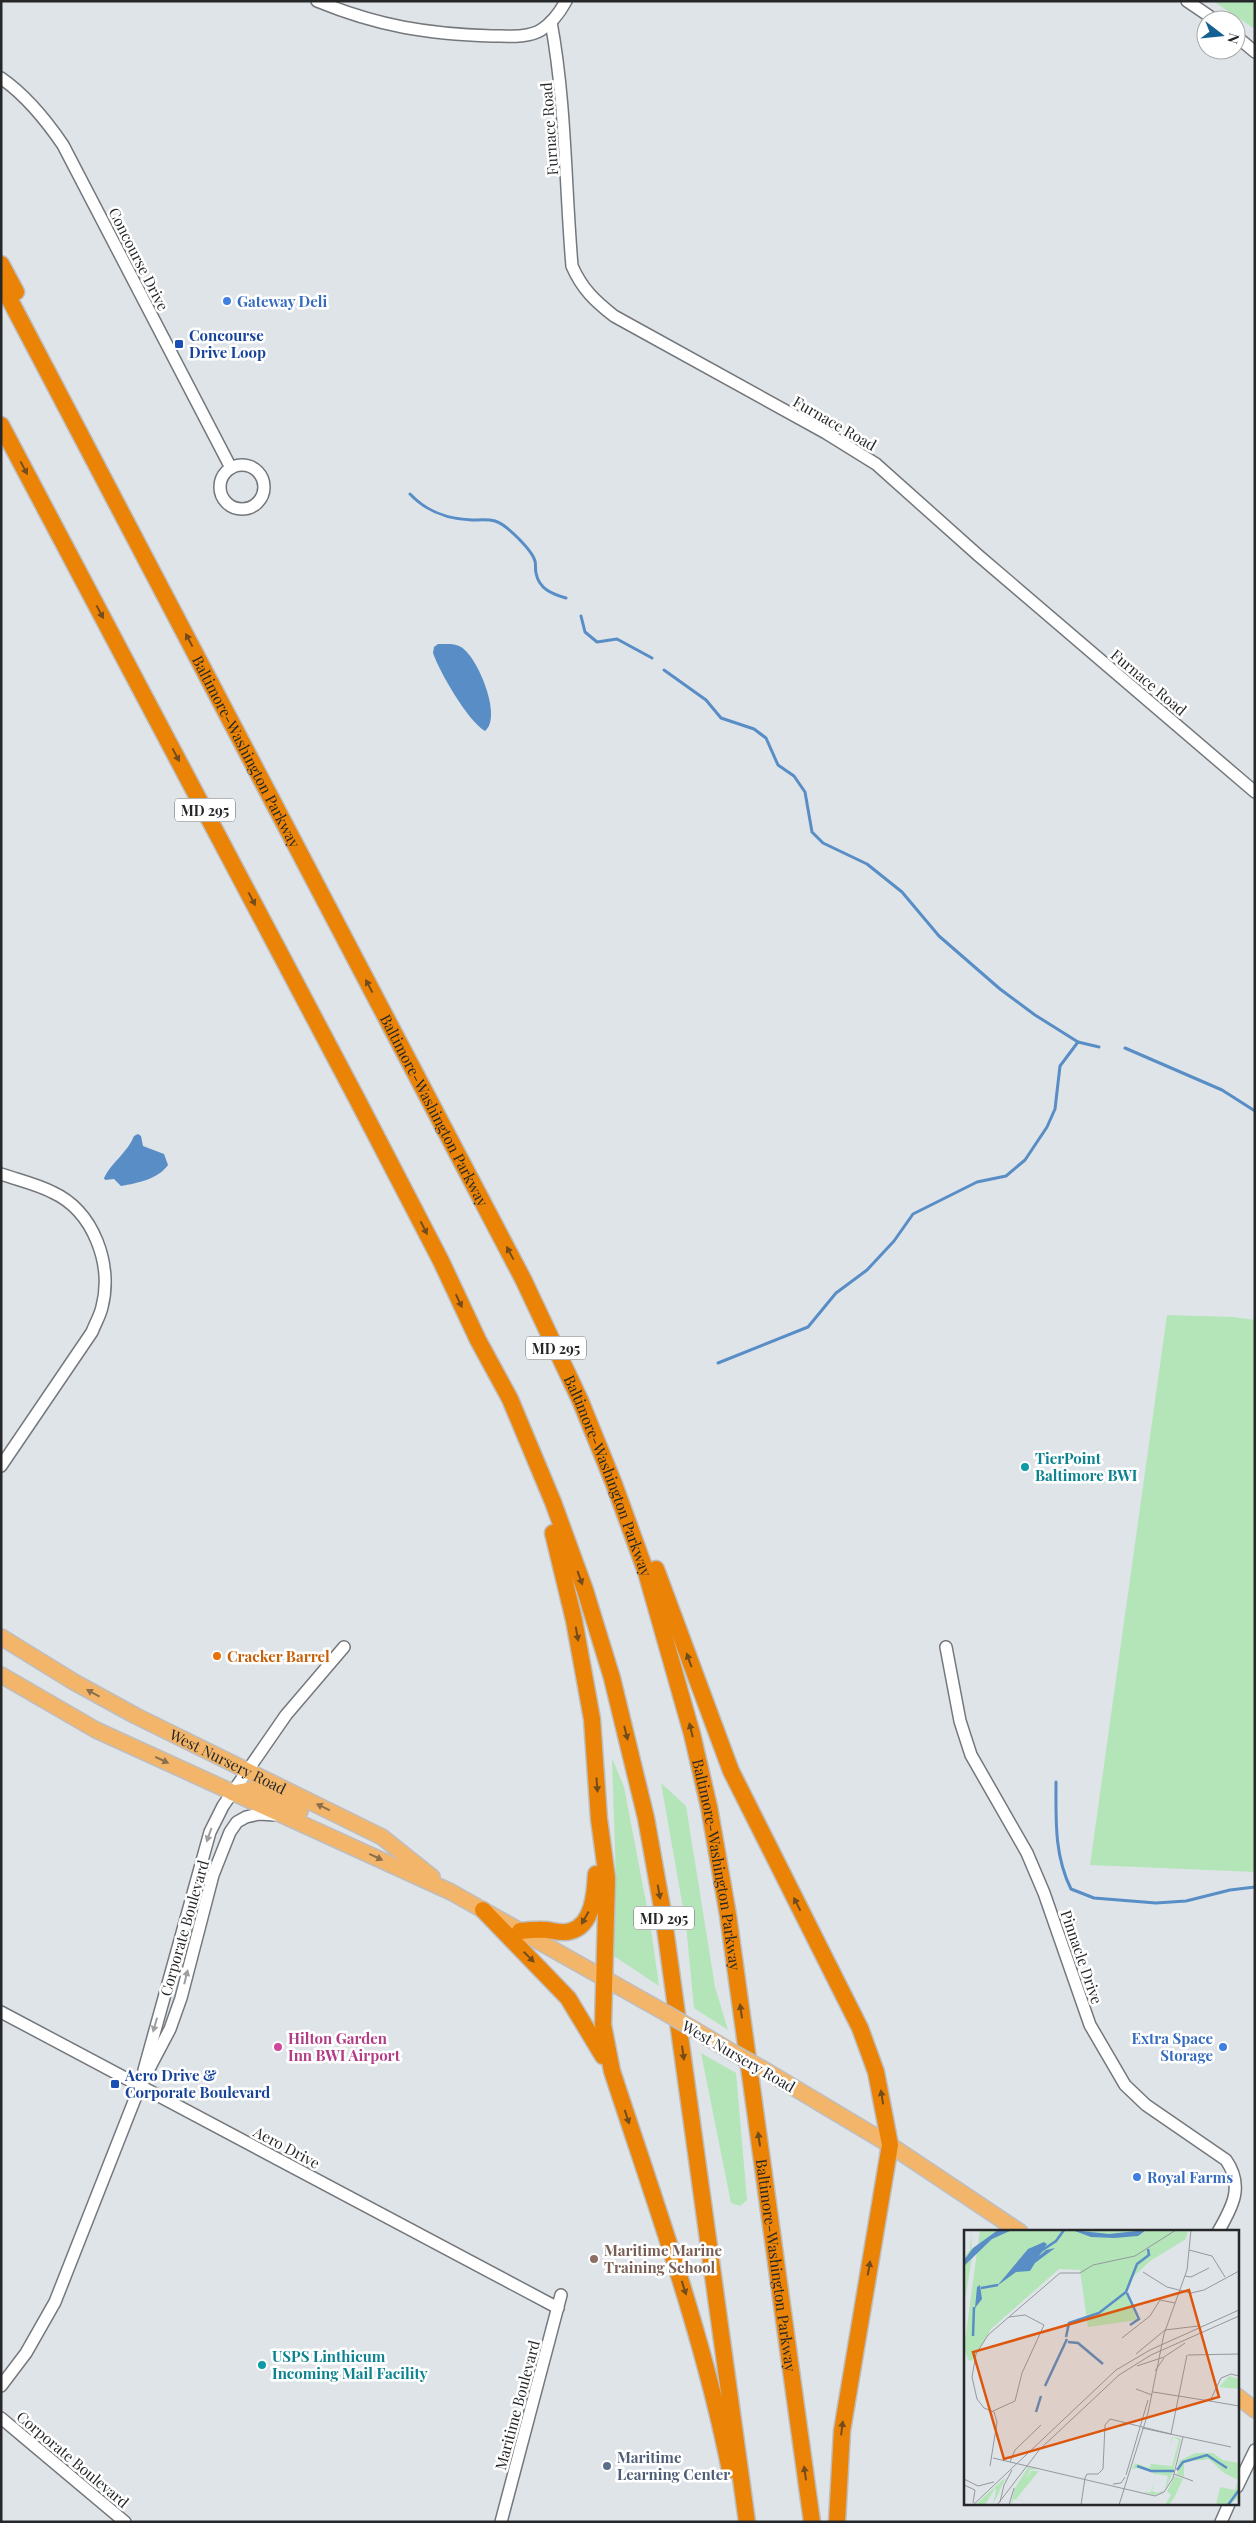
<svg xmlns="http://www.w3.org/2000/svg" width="1256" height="2523" font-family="'Playfair Display',serif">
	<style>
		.green { fill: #b4e5b8 }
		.water { fill: #588dc5 }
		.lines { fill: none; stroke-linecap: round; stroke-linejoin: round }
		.stream { stroke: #588dc5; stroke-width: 3 }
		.minor-casing { stroke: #74787c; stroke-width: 14 }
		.major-casing { stroke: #bebebf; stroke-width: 18 }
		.highway-casing { stroke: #bebebf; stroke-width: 19 }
		.minor { stroke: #fff; stroke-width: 11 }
		.major { stroke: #f3b56a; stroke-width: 15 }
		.highway { stroke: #eb8406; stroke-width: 16 }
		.major-bridge-casing { stroke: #bebebf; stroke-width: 18; stroke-linecap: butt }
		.major-bridge { stroke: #f3b56a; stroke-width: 15 }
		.oneway { fill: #744c1b }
		.oneway2 { fill: #8c6e4a }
		.oneway3 { fill: #9d9e9f }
		.shop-dot { fill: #3f7fe0; stroke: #fff; stroke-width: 2 }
		.transit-dot { fill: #1a4fb4; stroke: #fff; stroke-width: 2 }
		.culture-dot { fill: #0f9aa8; stroke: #fff; stroke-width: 2 }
		.food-dot { fill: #e8710a; stroke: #fff; stroke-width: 2 }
		.hotel-dot { fill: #d1479c; stroke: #fff; stroke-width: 2 }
		.education-dot { fill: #8d6e63; stroke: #fff; stroke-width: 2 }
		.service-dot { fill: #5c6f8a; stroke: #fff; stroke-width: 2 }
		.labels { text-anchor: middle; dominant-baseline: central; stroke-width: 5; stroke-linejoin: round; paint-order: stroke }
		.shield { fill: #fff; stroke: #666869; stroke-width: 1 }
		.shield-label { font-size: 14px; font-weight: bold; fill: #252729 }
		.street-label { font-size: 15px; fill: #252729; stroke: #fff }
		.shop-label { font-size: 15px; font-weight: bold; fill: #366cbe; stroke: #fff; text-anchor: start }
		.transit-label { font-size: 15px; font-weight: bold; fill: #164399; stroke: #fff; text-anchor: start }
		.culture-label { font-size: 15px; font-weight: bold; fill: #0d838f; stroke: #fff; text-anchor: start }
		.food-label { font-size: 15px; font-weight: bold; fill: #c56008; stroke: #fff; text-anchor: start }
		.hotel-label { font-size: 15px; font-weight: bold; fill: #b23c85; stroke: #fff; text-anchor: start }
		.education-label { font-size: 15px; font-weight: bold; fill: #785e54; stroke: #fff; text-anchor: start }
		.service-label { font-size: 15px; font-weight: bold; fill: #4e5e75; stroke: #fff; text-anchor: start }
		.inset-river { fill: none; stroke: #588dc5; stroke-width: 2.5 }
		.inset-road { fill: none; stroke: #95989c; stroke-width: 1 }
		.view { fill: #de560d; fill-opacity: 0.15; stroke: #de560d; stroke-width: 2.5 }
		.inset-edge { fill: none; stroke: #252729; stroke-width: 2.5 }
	</style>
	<rect width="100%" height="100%" fill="#dfe4e9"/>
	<g class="green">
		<polygon points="1213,1 1255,1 1255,29"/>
		<polygon points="1167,1315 1233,1317 1255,1320 1255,1872 1090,1865"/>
		<polygon points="612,1758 624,1787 650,1923 659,1986 614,1956 616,1881"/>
		<polygon points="661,1783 686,1806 715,1987 728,2030 694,2008 686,1925"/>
		<polygon points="701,2053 736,2073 747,2200 740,2206 731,2203"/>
	</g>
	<g class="water">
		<path d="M438,644C446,644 455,643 461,647C478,657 503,718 485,731C468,721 440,673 433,653L434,647Z"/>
		<path d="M138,1134L141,1136L143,1146L164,1154L168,1165C158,1179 138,1183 121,1186L114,1179L105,1180L104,1178C111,1163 128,1152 134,1136Z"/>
	</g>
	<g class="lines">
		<g class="stream">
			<path d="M410,494C427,512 447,519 472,520C479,520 488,519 495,521C506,524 532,550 535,561C536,565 535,569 536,573C539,589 552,594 566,598"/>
			<polyline points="581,616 585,632 597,642 617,639 652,658"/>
			<polyline points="664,670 706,700 721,718 754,729 766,738 778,765 794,776 805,792 812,832 823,843 867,864 902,892 939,936 1000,989 1035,1015 1078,1042 1099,1047"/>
			<polyline points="1125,1048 1222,1090 1255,1111"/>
			<polyline points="718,1363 808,1327 836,1293 867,1270 894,1241 913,1214 977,1182 1006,1176 1025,1160 1047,1127 1055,1109 1060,1066 1078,1042"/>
			<path d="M1056,1782C1056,1819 1054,1855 1071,1889L1094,1898L1156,1903L1186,1901L1230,1890L1255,1887"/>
		</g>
		<defs>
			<g id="minor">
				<path d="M317,1C378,26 427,34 492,36C508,36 528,38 541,30C552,23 560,12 566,1"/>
				<polyline points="1187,1 1215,20"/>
				<path d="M551,22C566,103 565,184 572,266C582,289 595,301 614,316L826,433L876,464L979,556L1255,792"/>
				<polyline points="1236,36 1255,52"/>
				<path d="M1,78C27,96 46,120 63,145L231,468"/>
				<circle cx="242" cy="487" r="22"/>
				<path d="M1,1174C18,1180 36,1184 52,1192C94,1211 113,1265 102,1307C100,1316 95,1324 92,1332L1,1466"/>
				<path d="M946,1647L960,1721L971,1755L1027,1853L1044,1893L1090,2025L1125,2085L1146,2105L1226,2160C1244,2186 1233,2206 1218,2232"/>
				<polyline points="1,2012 558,2308"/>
				<polyline points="144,2070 210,1832 223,1806 286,1715 344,1647"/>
				<polyline points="1,2386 26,2353 55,2302 140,2086 170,2029 181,1998 213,1875 230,1832 237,1822 246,1817 259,1814 276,1815"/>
				<polyline points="1,2418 125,2522"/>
				<polyline points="1237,2487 1255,2450"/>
				<polyline points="501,2522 561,2295"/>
				<polyline points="1221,2522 1229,2504"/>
			</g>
			<g id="major">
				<path id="s1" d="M1,1637L74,1682L136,1716L382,1837L432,1877"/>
				<polyline points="1,1675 96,1730 451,1892 664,2012"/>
				<polyline points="233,1793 254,1789 300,1811"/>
				<polyline points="695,2030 732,2052"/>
				<polyline points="763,2069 890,2145 1020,2232"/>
				<polyline points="1237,2396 1255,2410"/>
			</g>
			<g id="highway">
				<polyline points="1,264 16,292"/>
				<path id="s2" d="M1,283L523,1279L580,1400L614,1484L646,1572L692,1734L709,1807L728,1915L812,2522"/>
				<polyline points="1,425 357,1099 441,1261 478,1340 510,1399 553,1502 585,1590 612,1678 646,1818 663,1913 747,2522"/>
				<path d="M553,1533L574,1620L592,1719L599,1819L607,1878L603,2025L612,2071C655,2203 703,2334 730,2470"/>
				<polyline points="656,1569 731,1771 860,2028 876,2072 890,2145 842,2431 837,2522"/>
				<polyline points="483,1910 568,1998 603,2056"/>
				<path d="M520,1931C529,1930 538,1929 547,1930C555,1931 563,1934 571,1931C593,1925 595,1893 596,1874"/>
			</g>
		</defs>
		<use href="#minor" class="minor-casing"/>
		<use href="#major" class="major-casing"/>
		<use href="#highway" class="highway-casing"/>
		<use href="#minor" class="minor"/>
		<use href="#major" class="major"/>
		<use href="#highway" class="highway"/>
		<defs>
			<g id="major-bridge">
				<polyline points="664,2012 695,2030"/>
				<polyline points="732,2052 763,2069"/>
			</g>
		</defs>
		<use href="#major-bridge" class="major-bridge-casing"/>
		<use href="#major-bridge" class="major-bridge"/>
	</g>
	<defs><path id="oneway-solid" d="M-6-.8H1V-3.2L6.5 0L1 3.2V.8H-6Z" transform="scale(1.25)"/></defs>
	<g class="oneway">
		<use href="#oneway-solid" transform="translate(24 468) rotate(62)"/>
		<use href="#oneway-solid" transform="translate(100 612) rotate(62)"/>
		<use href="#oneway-solid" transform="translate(189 640) rotate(-118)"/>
		<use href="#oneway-solid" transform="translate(176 755) rotate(62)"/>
		<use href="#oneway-solid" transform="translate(252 899) rotate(62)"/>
		<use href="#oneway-solid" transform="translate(369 986) rotate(-118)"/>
		<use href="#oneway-solid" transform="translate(424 1228) rotate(63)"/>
		<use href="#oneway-solid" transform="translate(510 1253) rotate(-118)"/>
		<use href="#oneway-solid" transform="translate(459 1301) rotate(65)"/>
		<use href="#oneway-solid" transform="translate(580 1578) rotate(70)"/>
		<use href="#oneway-solid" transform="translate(577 1634) rotate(80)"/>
		<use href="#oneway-solid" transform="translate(689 1660) rotate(-110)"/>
		<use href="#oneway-solid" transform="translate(691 1730) rotate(-104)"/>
		<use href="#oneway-solid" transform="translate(626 1733) rotate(76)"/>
		<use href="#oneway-solid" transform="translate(597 1785) rotate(86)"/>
		<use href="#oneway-solid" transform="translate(659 1892) rotate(80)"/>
		<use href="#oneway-solid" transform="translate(797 1904) rotate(-117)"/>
		<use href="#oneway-solid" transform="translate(585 1918) rotate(120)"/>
		<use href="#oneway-solid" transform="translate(529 1957) rotate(45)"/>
		<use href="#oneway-solid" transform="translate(741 2011) rotate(-98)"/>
		<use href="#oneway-solid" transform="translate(683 2053) rotate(82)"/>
		<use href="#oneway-solid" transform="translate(882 2097) rotate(-99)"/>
		<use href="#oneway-solid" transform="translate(627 2117) rotate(72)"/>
		<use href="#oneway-solid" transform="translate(759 2139) rotate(-98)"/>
		<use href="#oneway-solid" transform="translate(869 2268) rotate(-80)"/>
		<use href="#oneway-solid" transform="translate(684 2288) rotate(72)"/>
		<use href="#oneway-solid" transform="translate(842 2428) rotate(-83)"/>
		<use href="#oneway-solid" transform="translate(805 2473) rotate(-98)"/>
	</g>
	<g class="oneway2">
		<use href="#oneway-solid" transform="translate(93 1693) rotate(-151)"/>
		<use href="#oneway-solid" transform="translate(162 1760) rotate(25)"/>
		<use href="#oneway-solid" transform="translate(323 1807) rotate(-154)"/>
		<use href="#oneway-solid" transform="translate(376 1857) rotate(25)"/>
	</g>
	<g class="oneway3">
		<use href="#oneway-solid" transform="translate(209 1835) rotate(110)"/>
		<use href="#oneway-solid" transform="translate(186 1977) rotate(-76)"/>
		<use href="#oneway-solid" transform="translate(155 2025) rotate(106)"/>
	</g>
	<g class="shop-dot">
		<circle cx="227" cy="301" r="5"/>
		<circle cx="1223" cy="2047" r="5"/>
		<circle cx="1137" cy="2177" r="5"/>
	</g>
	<g class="transit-dot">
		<rect x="174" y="339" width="10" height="10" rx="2.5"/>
		<rect x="110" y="2079" width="10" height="10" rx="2.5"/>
	</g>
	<g class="culture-dot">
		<circle cx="1025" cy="1467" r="5"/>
		<circle cx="262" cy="2365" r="5"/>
	</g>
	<circle class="food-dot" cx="217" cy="1656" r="5"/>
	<circle class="hotel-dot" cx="278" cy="2047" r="5"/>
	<circle class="education-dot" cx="594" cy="2259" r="5"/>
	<circle class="service-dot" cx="607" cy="2466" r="5"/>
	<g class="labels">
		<g class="shield">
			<rect x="175" y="798.5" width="60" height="23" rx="4"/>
			<rect x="526" y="1336.5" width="60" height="23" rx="4"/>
			<rect x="634" y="1906.5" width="60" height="23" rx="4"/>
		</g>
		<g class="shield-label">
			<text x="205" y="810">MD 295</text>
			<text x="556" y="1348">MD 295</text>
			<text x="664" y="1918">MD 295</text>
		</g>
		<g class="street-label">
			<text transform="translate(549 129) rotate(-94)">Furnace Road</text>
			<text transform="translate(139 259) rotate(63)">Concourse Drive</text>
			<text transform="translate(835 423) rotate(30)">Furnace Road</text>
			<text transform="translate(1149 682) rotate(40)">Furnace Road</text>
			<text stroke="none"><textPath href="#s2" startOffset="529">Baltimore-Washington Parkway</textPath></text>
			<text stroke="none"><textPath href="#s2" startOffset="934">Baltimore-Washington Parkway</textPath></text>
			<text stroke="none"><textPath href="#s2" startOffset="1339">Baltimore-Washington Parkway</textPath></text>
			<text stroke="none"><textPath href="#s1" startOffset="259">West Nursery Road</textPath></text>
			<text stroke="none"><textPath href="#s2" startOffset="1744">Baltimore-Washington Parkway</textPath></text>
			<text transform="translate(184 1928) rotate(-74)">Corporate Boulevard</text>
			<text transform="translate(1082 1957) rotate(71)">Pinnacle Drive</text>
			<text transform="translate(739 2056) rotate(30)">West Nursery Road</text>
			<text transform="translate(287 2147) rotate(28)">Aero Drive</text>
			<text stroke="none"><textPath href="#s2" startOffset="2149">Baltimore-Washington Parkway</textPath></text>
			<text transform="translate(517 2405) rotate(-75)">Maritime Boulevard</text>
			<text transform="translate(73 2459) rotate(40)">Corporate Boulevard</text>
		</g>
		<g class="shop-label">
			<text x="237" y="301">Gateway Deli</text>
			<text x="1213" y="2038" text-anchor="end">Extra Space<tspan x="1213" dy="17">Storage</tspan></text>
			<text x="1147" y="2177">Royal Farms</text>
		</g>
		<g class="transit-label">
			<text x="189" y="335">Concourse<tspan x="189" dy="17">Drive Loop</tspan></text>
			<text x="125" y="2075">Aero Drive &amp;<tspan x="125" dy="17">Corporate Boulevard</tspan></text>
		</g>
		<g class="culture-label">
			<text x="1035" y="1458">TierPoint<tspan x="1035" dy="17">Baltimore BWI</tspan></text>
			<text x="272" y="2356">USPS Linthicum<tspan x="272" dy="17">Incoming Mail Facility</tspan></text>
		</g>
		<g class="food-label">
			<text x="227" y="1656">Cracker Barrel</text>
		</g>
		<g class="hotel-label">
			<text x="288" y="2038">Hilton Garden<tspan x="288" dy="17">Inn BWI Airport</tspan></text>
		</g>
		<g class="education-label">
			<text x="604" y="2250">Maritime Marine<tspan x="604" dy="17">Training School</tspan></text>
		</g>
		<g class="service-label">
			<text x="617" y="2457">Maritime<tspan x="617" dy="17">Learning Center</tspan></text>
		</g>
	</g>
	<g transform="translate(964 2230)">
		<rect width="275" height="275" fill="#dfe4e9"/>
		<path d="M7,0L8,28L0,76V27L6,20ZM16,0H224L222,9L186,31L168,48L162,62L173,90L124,97L116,40L95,39L27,99L8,131L4,130L0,118ZM265,146L275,149V159L255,157ZM208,207L216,208L217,210L208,245L201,259L204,246L192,244L188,261L194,263L200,260L197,263L190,265L179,262H187L192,245L179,237L168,239L171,233L185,238L187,234L208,236L215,210L209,207L206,216ZM231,223H249L259,230L275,233V267L265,275H252L256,257L271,260L274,250L260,243L245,229L220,232V247L213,244L215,231ZM64,237L73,239L66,240L62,249L67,241H75L52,269L74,275L50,269L47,275L50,260ZM211,246L219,249L210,268L205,275H201L207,265L203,261ZM42,247L29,275L32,260L31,258L21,275H11Z" fill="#b4e5b8"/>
		<path d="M34,0H48L28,9L0,36V30L9,18ZM108,0L145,4L182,0L174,6L150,8L127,7ZM80,12L83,14L75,26L82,20L91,18L71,33L66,41L52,42L33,56L64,19ZM16,55L18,69L11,78L13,57Z" fill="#588dc5"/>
		<path class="inset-river" d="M74,23L92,11L100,0M17,58L34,55M163,63L175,89L166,95M9,106L10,77M102,107L105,93L135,83L162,62L173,34L185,25L184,19M104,112L114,113L139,134M81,156L103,109M72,182L77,166M173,236L187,241H210M213,240L219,232L243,225L263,238M264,275L275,260"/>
		<path class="inset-road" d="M225,20L248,26L261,47M179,42L203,57L227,63L240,60L275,41M221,46L227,47L245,38M158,108L186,86L196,70L211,73M0,123V166M172,124L201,100L234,96M224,125L275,124M173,136L200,127L221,113M191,141L200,128M275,146L267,144L257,148L246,171L275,176M172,159L188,165M189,162L246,171M29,181L51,171L58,143L80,95L61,85L45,87M178,198L267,217M207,204L223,125M29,228L191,266L200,262L209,248L219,207M46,232L51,220L77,195L74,198M26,236L33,192L30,182L20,178L13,169L8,147L12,124L24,105L96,43H116L129,35L171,26L212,0M210,244L229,251M162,245L184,170M121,248L123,244H134L139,239L141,195L146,189L207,204M0,249L14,256L30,252M149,254L157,253L161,247M0,255L11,260L9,273M36,272L40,255L48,240M9,275L152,140L186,120L275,80M33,275L76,219L155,145L187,125L275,86M45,275L50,258M117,275L121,248M155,275L184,183L200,104L223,40L227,0"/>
		<path class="view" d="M225,60L255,167L40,229L9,122Z"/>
		<rect width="275" height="275" class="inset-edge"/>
	</g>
	<rect width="1256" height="2523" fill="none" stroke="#252729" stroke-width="5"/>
	<g transform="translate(1221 35) rotate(106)"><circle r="24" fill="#ffffff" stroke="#a8a9a9"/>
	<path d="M0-4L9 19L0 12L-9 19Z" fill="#146093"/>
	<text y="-8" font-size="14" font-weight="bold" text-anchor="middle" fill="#252729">N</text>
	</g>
</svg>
